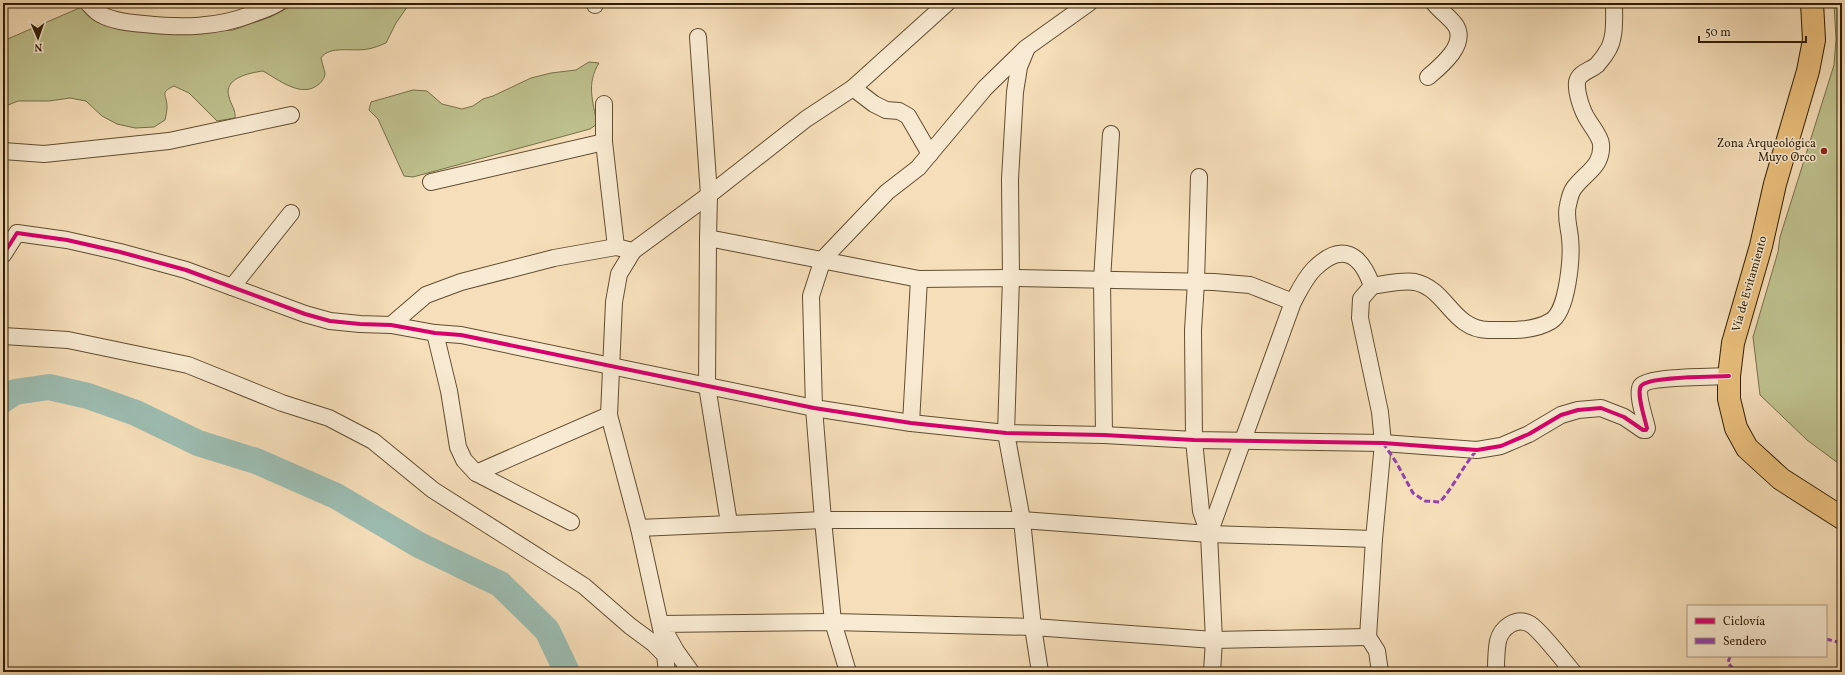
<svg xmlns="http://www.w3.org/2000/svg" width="1845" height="675" font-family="Vollkorn,serif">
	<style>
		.green { fill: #bec18e; stroke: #776f48 }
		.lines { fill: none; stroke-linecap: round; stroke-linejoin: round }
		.river { stroke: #9cbcb1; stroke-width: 26 }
		.minor-casing { stroke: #614d30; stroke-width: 18 }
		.trunk-casing { stroke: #301d03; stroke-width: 24 }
		.minor { stroke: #f8ead2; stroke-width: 16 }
		.trunk { stroke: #eabf7c; stroke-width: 22 }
		.quiet { stroke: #8e44ad; stroke-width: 3; stroke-dasharray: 6 3; stroke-linecap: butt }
		.cycleway-casing { stroke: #f8ead2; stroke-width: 6 }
		.cycleway { stroke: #d6006c; stroke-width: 4 }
		.poi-dot { fill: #8f2418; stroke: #f8ead2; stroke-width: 1.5 }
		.labels { text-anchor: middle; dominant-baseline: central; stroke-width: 3; stroke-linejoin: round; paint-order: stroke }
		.poi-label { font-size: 12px; fill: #301d03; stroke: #f8ead2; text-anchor: end }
		.street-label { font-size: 12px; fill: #301d03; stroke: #f8ead2 }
	</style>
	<rect width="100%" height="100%" fill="#f5deb9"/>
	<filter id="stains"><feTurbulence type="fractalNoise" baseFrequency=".005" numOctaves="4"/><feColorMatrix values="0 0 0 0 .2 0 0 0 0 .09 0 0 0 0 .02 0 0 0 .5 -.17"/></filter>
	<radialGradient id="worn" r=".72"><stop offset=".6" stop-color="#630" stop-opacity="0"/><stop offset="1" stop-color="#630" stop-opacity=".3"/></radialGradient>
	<g class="green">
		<path d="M297,3H410L396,23L386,43C381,45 374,48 368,49C354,52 329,45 321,58C322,63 324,69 325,73C325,77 322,82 319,84C302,99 279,80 263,71C249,73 223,78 229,97C231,105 236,110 235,118L217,121L189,93L174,86C159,93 167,94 167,107C167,111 166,116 165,120L154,127L135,128L117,124L102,116L86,101L70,98L49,101H18L3,107V41L84,6L193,33L233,30L270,17Z"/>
		<polygon points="1834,3 1842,3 1842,466 1807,440 1760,395 1753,337 1778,252 1780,237 1834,65 1836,39"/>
		<path d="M589,62L599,63C586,84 593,101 597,124L590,129L413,177L404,176L378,119L369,110L371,102L413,90L427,91L442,104L462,109L473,106L483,99L493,96L531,78L551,73L576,70Z"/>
	</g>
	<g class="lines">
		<polyline class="river" points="3,400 15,392 49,387 88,396 136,413 198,443 256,461 336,496 419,545 500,584 547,630 567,672"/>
		<defs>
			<g id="minor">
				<path d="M88,3C91,6 94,10 97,12C109,21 129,23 144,24C181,28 217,28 252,14C261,11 270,8 278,3"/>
				<polyline points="595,3 595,5"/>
				<polyline points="698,37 709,195 708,238 919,279 1011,278 1214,282 1250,285 1293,302"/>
				<polyline points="1026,50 1019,67 1015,92 1010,179 1011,278 1006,433 1022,520 1033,627 1040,672"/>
				<path d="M1428,77C1441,66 1467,45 1456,26C1450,17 1440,11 1434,3"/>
				<polyline points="853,88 874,104 886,110 899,111 908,116 930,154"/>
				<polyline points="604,104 604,142 616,247"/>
				<polyline points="3,151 44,154 169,141 291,115"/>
				<polyline points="1199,177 1196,282 1193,330 1194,440 1201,511 1209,534 1214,640 1212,672"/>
				<polyline points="431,182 604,142"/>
				<polyline points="708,238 707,386 729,523"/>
				<polyline points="633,251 619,274 614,302 609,415 639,528 823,520 1022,520 1209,534 1374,539"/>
				<path d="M3,255L17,233L67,240L120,252L186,270L305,314L330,321L360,324L391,325L435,333L461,335L814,408L911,423L1006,433L1104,435L1194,440L1383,443L1477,450L1501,446L1529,434L1561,415L1578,410L1601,408L1624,417L1643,430H1646L1647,428C1645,419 1636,393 1641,386C1648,376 1714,377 1729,376"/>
				<path d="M1372,286C1385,284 1402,280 1415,282C1447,289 1452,329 1488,330C1508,330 1533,332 1551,321C1568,311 1572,256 1570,238C1569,227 1565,216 1568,205C1569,200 1571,192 1574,188C1586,172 1603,166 1601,144C1600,136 1592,127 1588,120C1582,111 1576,93 1577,82C1579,72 1590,71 1597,65C1600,61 1604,57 1606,53C1616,40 1614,19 1614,3"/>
				<polyline points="232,287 291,213"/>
				<polyline points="391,325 426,295 461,282 554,258 616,247 633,251 709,195 806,119 853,88 947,3"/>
				<polyline points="435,333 449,391 458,447 464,460 476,473 571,522"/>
				<polyline points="3,336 68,340 188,365 282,403 329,418 373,441 433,490 584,586 630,626 653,643 665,655 667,672"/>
				<polyline points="911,423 919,279"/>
				<polyline points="1104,435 1102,280 1111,134"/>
				<polyline points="476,473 609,415"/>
				<polyline points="639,528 662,633"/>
				<path d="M1209,534L1293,302C1299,291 1305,278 1314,269C1342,241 1361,254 1372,286L1361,299L1360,318L1380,412L1383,443L1374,539L1368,637L1377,651L1380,672"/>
				<polyline points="691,672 676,651 661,624 833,622 1033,627 1214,640 1368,637"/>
				<polyline points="848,672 833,622 823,520 814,408 811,296 823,259 887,192 918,168 985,88 1026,48 1089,3"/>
				<path d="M1496,672C1496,662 1496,651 1498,641C1501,628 1516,616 1530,624C1540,630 1564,661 1573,672"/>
			</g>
			<polyline id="trunk" points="1812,3 1814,40 1808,71 1775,184 1761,246 1733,343 1729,376 1729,399 1736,428 1747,448 1781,479 1842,518"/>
		</defs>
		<use href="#minor" class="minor-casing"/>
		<use href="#trunk" class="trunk-casing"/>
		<use href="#minor" class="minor"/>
		<use href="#trunk" class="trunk"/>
		<g class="quiet">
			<path d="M1383,443L1396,462L1413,493L1425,501L1440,502C1454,486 1463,466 1477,450"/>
			<polyline points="1826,639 1842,643"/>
			<polyline points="1730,656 1728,663 1736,672"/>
			<polyline points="1797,672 1809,672"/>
		</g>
		<defs>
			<path id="cycleway" d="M3,255L17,233L67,240L120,252L186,270L305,314L330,321L360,324L391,325L435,333L461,335L814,408L911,423L1006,433L1104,435L1194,440L1383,443L1477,450L1501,446L1529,434L1561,415L1578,410L1601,408L1624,417L1643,430H1646L1647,428C1645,419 1636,393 1641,386C1648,376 1714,377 1729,376"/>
		</defs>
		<use href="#cycleway" class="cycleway-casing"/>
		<use href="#cycleway" class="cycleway"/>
	</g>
	<circle class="poi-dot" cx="1824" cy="151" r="4"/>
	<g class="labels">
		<g class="poi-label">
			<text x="1816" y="144">Zona Arqueológica<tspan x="1816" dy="14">Muyo Orco</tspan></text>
		</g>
		<g class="street-label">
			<text transform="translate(1750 284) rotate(-74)">Vía de Evitamiento</text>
		</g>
	</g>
	<rect width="1845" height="675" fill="none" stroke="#f5deb9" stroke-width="16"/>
	<rect x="4" y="4" width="1837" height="667" fill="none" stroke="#301d03" stroke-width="2"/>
	<rect x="8" y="8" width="1829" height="659" fill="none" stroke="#301d03"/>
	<rect x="1687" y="605" width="140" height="52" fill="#f8ead2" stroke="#a8987f"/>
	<rect x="1695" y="618" width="20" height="6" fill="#d6006c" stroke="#a8987f"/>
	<text x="1723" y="625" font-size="12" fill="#301d03">Ciclovía</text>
	<rect x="1695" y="638" width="20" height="6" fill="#8e44ad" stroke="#a8987f"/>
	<text x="1723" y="645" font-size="12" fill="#301d03">Sendero</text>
	<g transform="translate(38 38) rotate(178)" stroke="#f8ead2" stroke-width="3" paint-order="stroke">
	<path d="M0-3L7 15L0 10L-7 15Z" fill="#301d03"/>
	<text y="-6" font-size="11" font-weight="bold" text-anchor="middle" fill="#301d03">N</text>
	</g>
	<path d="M1699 36v6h107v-6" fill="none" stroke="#301d03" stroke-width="2"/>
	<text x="1705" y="36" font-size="12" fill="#301d03" stroke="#f8ead2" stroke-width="3" paint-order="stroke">50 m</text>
	<rect width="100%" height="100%" filter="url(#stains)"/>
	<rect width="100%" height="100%" fill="url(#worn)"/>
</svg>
